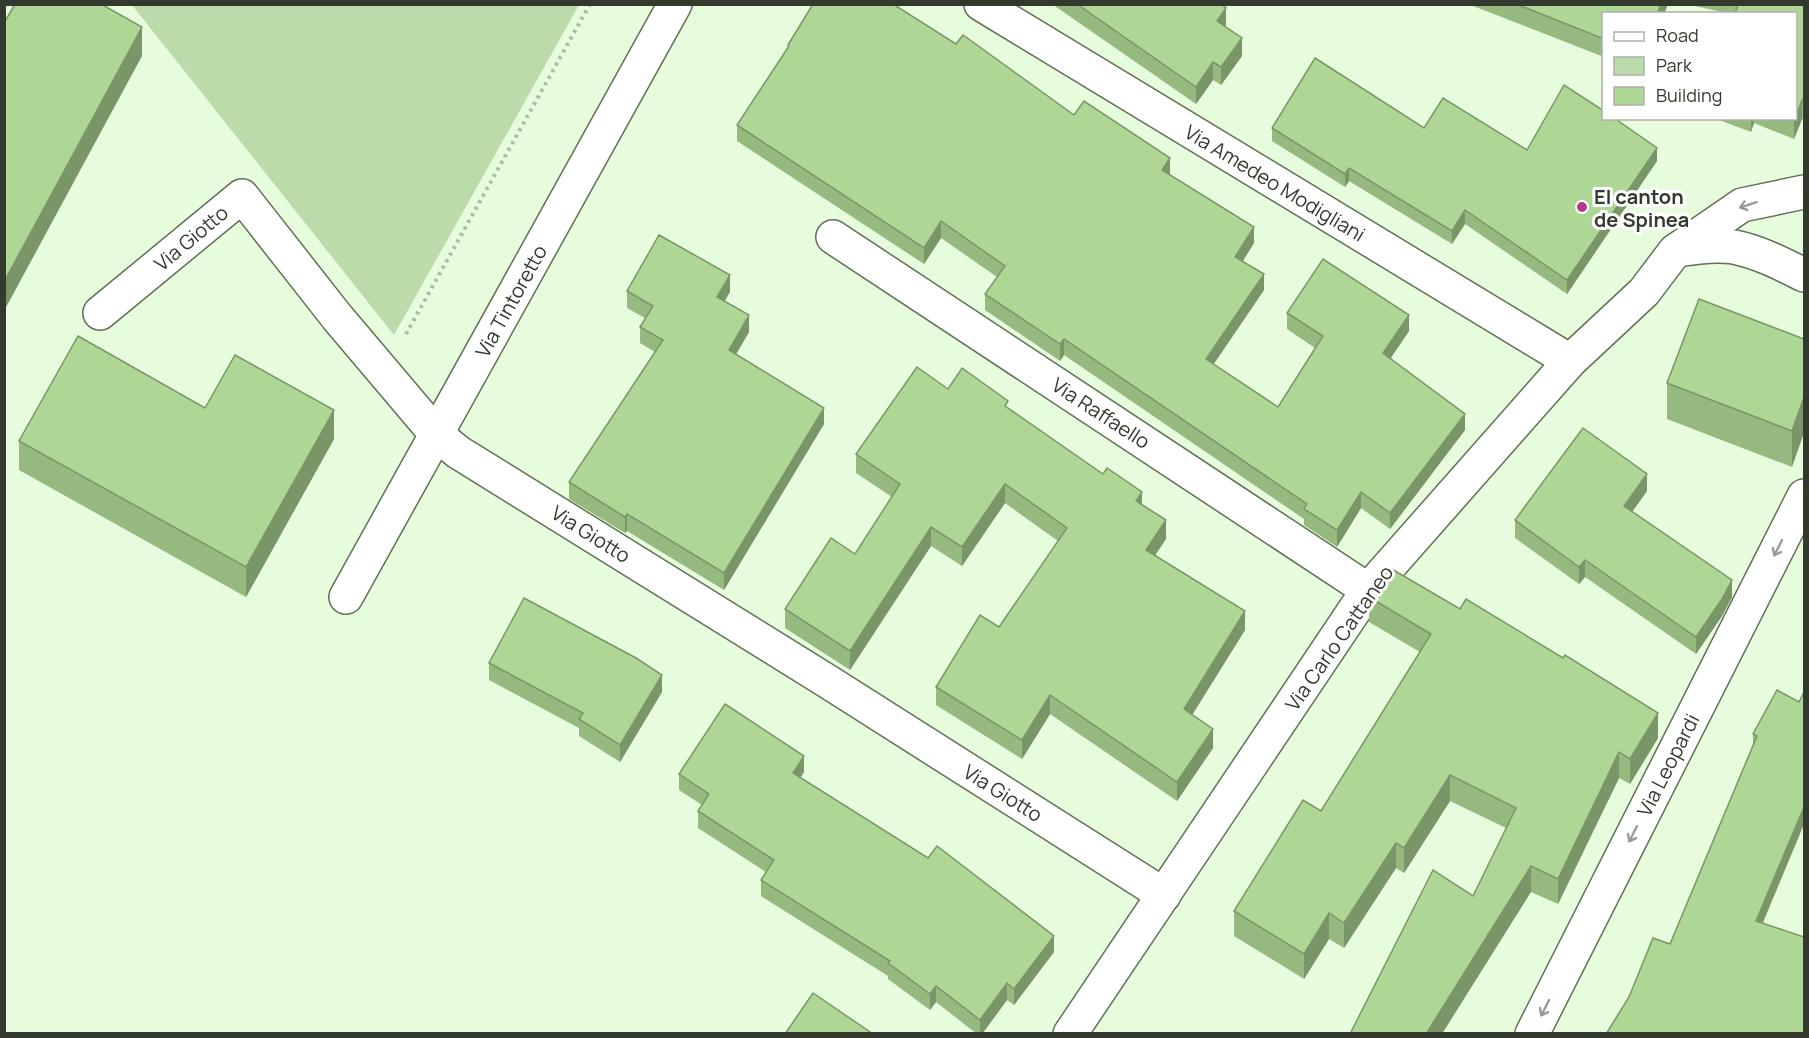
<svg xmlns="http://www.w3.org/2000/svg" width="1809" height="1038" font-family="Manrope,sans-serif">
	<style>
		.green { fill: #bcdbab }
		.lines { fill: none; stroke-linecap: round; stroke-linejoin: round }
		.street-casing { stroke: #607155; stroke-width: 36 }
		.path { stroke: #aabba1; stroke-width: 4; stroke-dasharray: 3 4.5; stroke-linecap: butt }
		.street { stroke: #fff; stroke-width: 33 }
		.wall { fill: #96b980 }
		.shaded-wall { fill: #7a9668 }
		.building { fill: #aed795; stroke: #7a9668; stroke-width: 1.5 }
		.oneway { stroke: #989c96 }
		.poi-dot { fill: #b5398b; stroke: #fff; stroke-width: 2 }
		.labels { text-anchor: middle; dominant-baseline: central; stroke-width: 6; stroke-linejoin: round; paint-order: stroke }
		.street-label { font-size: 20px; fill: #323a2d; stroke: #fff }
		.poi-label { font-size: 20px; font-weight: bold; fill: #323a2d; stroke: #fff; text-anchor: start }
	</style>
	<rect width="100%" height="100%" fill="#e7fcdc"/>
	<polygon class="green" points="132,5 579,5 394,335"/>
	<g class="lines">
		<defs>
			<g id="street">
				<polyline points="981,4 1570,361"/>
				<polyline points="833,237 1368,590"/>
				<path d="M1677,250C1695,247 1715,244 1734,247C1759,252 1782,264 1804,275"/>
				<polyline points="100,313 242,196 337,317 436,434 458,452 827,681 1164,895"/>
				<polyline points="346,597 675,4"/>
				<polyline points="1070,1034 1368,590 1570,361 1644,292 1675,251 1742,205 1804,192"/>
				<polyline points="1532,1034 1804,496"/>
			</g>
		</defs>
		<use href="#street" class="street-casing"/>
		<polyline class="path" points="406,334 590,4"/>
		<use href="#street" class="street"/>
	</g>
	<g class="wall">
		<polygon points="1052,4 1221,4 1226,25 1225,27 1242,56 1221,85 1213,80 1196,104"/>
		<polygon points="1468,4 1668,4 1664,14 1604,14 1604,57"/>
		<polygon points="1686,4 1804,4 1804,120 1802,119 1794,139 1754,123 1751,132 1714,118 1796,118 1796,14 1731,14"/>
		<polygon points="956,44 1074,115 1170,174 1169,175 1254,243 1243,261 1264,290 1214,364 1278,407 1315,348 1287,329 1287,313 1409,331 1391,358 1465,430 1390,529 1361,508 1337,547 1304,525 1304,519 1064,355 1060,361 985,310 985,294 997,277 941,238 924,264 737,141 737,125 788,49 788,45"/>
		<polygon points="1272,128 1424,128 1527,150 1657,161 1567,294 1465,224 1452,244 1349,181 1345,187 1272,141"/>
		<polygon points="627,291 730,292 724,301 749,332 736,354 824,424 724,590 627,531 625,533 569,499 569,482 655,352 640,343 640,327 645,318 627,308"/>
		<polygon points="1804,339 1792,467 1667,419 1667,383"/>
		<polygon points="948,389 1008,408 1142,504 1166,539 1155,555 1245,630 1192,715 1213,748 1177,801 1050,714 1022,759 936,705 936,687 999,627 1058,541 1005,503 962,566 931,546 850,670 785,628 785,609 855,554 892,497 856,473 856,454"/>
		<polygon points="205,408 334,439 246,597 19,470 19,441"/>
		<polygon points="1647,491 1632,512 1732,597 1722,616 1696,654 1585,577 1579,584 1515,538 1515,520"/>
		<polygon points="1369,597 1658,738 1630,784 1619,778 1558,904 1531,892 1473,896 1506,828 1450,801 1404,873 1396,868 1344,948 1329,939 1304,979 1234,936 1234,911 1321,811 1420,652 1369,622"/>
		<polygon points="489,663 662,692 620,762 579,736 579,728 489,680"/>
		<polygon points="1804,692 1804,824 1763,923 1670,944 1753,745 1753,734 1799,702"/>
		<polygon points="804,772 800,778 1054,952 1014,1005 1007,1000 982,1034 977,1034 936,1002 930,1010 888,979 888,976 761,896 761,880 766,872 698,828 698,811 702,805 679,790 679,774"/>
	</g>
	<g class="shaded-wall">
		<polygon points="1661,4 1668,4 1664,14 1657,14"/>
		<polygon points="1226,8 1226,25 1217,39 1217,21"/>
		<polygon points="142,27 142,56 4,311 4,282"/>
		<polygon points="1242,38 1242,56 1221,85 1221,67"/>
		<polygon points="1213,62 1213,80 1196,104 1196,87"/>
		<polygon points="1802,100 1802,119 1794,139 1794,121"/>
		<polygon points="1751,118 1754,118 1754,123 1751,132"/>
		<polygon points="1657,148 1657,161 1567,294 1567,280"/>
		<polygon points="1170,158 1170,174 1162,187 1162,170"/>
		<polygon points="1349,168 1349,181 1345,187 1345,174"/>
		<polygon points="1465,210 1465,224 1452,244 1452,231"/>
		<polygon points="941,221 941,238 924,264 924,248"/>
		<polygon points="1254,227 1254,243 1235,273 1235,257"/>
		<polygon points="1264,274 1264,290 1206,375 1206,359"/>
		<polygon points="730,275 730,292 717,314 717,297"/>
		<polygon points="749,315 749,332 729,366 729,350"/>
		<polygon points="1409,315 1409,331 1383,369 1383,353"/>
		<polygon points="1064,339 1064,355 1060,361 1060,344"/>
		<polygon points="1804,397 1804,433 1792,467 1792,431"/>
		<polygon points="824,408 824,424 724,590 724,573"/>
		<polygon points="334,410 334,439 246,597 246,567"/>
		<polygon points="1465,414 1465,430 1390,529 1390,513"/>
		<polygon points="1647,474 1647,491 1624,523 1624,506"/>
		<polygon points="1005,484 1005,503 962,566 962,547"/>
		<polygon points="1142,492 1142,511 1136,501"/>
		<polygon points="1361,492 1361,508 1337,547 1337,530"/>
		<polygon points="627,514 627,531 625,533 625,517"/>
		<polygon points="1166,520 1166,539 1146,569 1146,550"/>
		<polygon points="931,527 931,546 850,670 850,651"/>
		<polygon points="1585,560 1585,577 1579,584 1579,567"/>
		<polygon points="1732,580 1732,597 1722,616 1696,654 1696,637"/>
		<polygon points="1245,611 1245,630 1184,728 1184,709"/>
		<polygon points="662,675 662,692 620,762 620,745"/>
		<polygon points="1050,695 1050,714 1022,759 1022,740"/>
		<polygon points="1658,713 1658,738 1630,784 1630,759"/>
		<polygon points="1213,729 1213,748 1177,801 1177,782"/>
		<polygon points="1619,752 1619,778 1558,904 1558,879"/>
		<polygon points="804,756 804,772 793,789 793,773"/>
		<polygon points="1450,775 1450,801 1404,873 1404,848"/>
		<polygon points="1804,807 1804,824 1756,938 1756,921"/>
		<polygon points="1396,843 1396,868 1344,948 1344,923"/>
		<polygon points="1531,866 1531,892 1442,1034 1426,1034"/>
		<polygon points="1329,913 1329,939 1304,979 1304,954"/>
		<polygon points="1054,936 1054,952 1014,1005 1014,989"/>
		<polygon points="1007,983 1007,1000 982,1034 980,1034 980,1020"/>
		<polygon points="936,986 936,1002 930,1010 930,994"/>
	</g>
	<g class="building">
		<polygon points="15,4 101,4 142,27 4,282 4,23"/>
		<polygon points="813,4 893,4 956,44 963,35 1074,115 1084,101 1170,158 1162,170 1254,227 1235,257 1264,274 1206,359 1278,407 1323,336 1287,313 1323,259 1409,315 1383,353 1465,414 1390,513 1361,492 1337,530 1304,509 1307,504 1064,339 1060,344 985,294 1005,266 941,221 924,248 737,125 789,46 788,45"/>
		<polygon points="1077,4 1221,4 1226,8 1217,21 1242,38 1221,67 1213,62 1196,87"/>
		<polygon points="1516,4 1661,4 1657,14 1604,14 1604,39"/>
		<polygon points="1738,4 1804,4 1804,101 1802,100 1796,117 1796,14 1735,14"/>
		<polygon points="1315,58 1424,128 1443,98 1527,150 1564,85 1604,111 1604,118 1614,118 1657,148 1567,280 1465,210 1452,231 1349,168 1345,174 1272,128"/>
		<polygon points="659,235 730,275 717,297 749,315 729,350 824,408 724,573 627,514 625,517 569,482 663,340 640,327 653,306 627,291"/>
		<polygon points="1699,299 1804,339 1804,397 1792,431 1667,383"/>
		<polygon points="78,336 205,408 235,355 334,410 246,567 19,441"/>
		<polygon points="917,367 948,389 962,368 1008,401 1005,406 1103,474 1107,468 1142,492 1136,501 1166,520 1146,550 1245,611 1184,709 1213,729 1177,782 1050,695 1022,740 936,687 980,615 999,627 1067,528 1005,484 962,547 931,527 850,651 785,609 831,538 855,554 900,484 856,454"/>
		<polygon points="1583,428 1647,474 1624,506 1732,580 1722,599 1696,637 1585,560 1579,567 1515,520"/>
		<polygon points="1390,568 1460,609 1466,599 1563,658 1565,655 1658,713 1630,759 1619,752 1558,879 1531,866 1426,1034 1350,1034 1433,870 1473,896 1516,808 1450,775 1404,848 1396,843 1344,923 1329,913 1304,954 1234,911 1303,800 1321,811 1431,634 1369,597"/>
		<polygon points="524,598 636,658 662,675 620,745 579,719 583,713 489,663"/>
		<polygon points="1777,690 1799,702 1804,692 1804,807 1756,921 1804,937 1804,1034 1606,1034 1629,997 1653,938 1670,944 1757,736 1753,734"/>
		<polygon points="725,704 804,756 793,773 928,858 937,846 1054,936 1014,989 1007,983 980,1020 936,986 930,994 888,963 890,961 761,880 774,860 698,811 709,794 679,774"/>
		<polygon points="813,993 873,1034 785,1034"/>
	</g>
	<defs><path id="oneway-shaft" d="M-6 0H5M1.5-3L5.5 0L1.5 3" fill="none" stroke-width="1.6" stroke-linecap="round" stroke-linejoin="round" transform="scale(1.5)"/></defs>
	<g class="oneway">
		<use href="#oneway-shaft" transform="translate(1748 205) rotate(162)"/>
		<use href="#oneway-shaft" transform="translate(1778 548) rotate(117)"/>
		<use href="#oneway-shaft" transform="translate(1633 834) rotate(117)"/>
		<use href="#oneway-shaft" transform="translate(1545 1008) rotate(117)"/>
	</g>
	<circle class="poi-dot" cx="1582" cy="207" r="6"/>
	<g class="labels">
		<g class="street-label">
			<text transform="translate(1275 183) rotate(31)">Via Amedeo Modigliani</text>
			<text transform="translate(191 238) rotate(-40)">Via Giotto</text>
			<text transform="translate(511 301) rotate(-61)">Via Tintoretto</text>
			<text transform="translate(1101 413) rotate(33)">Via Raffaello</text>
			<text transform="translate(591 534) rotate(32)">Via Giotto</text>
			<text transform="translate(1339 638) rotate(-55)">Via Carlo Cattaneo</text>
			<text transform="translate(1668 765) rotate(-63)">Via Leopardi</text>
			<text transform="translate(1003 793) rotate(32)">Via Giotto</text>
		</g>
		<g class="poi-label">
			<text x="1594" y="196">El canton<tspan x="1594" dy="23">de Spinea</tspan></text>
		</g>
	</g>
	<rect width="1809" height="1038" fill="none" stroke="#323a2d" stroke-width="12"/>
	<rect x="1602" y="12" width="195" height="108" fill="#ffffff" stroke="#adb0ab" stroke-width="1.5"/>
	<rect x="1614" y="32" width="30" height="9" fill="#ffffff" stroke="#adb0ab" stroke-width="1.5"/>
	<text x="1656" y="42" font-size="18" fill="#323a2d">Road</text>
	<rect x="1614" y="57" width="30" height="18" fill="#bcdbab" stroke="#adb0ab" stroke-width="1.5"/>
	<text x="1656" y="72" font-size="18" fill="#323a2d">Park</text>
	<rect x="1614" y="87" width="30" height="18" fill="#aed795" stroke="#adb0ab" stroke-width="1.5"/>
	<text x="1656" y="102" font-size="18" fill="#323a2d">Building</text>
</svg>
